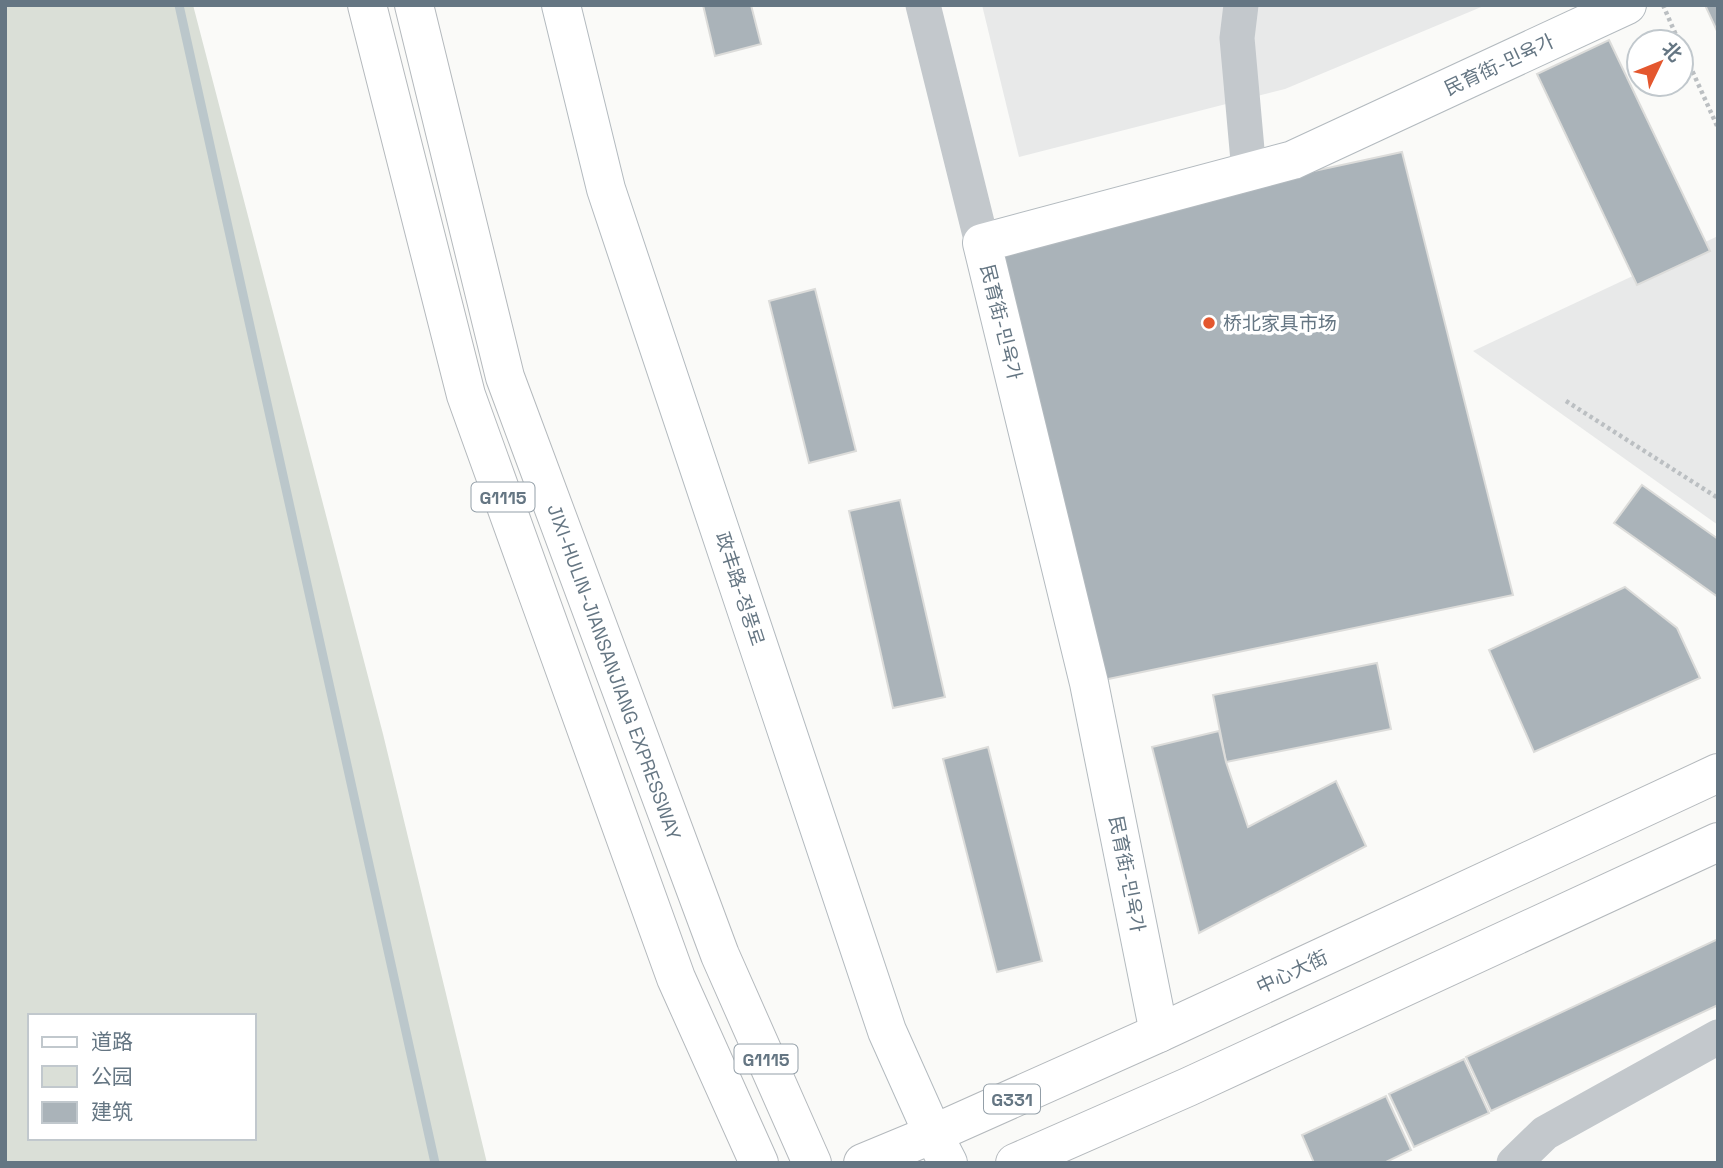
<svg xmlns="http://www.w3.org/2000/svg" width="1723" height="1168" font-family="'Space Grotesk','Noto Sans SC','Noto Sans KR',sans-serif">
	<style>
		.built { fill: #e8e9e9 }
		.green { fill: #dadfd7; fill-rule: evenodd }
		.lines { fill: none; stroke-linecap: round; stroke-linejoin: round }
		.stream { stroke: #bbc7cb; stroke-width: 9 }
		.building { fill: #aab3b9; stroke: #dcdcda; stroke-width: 2 }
		.secondary-casing { stroke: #b3babf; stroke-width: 40 }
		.highway-casing { stroke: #b4b9bd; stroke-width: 40 }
		.path { stroke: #bbbfc2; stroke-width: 4.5; stroke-dasharray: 3.5 3.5; stroke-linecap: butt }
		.street { stroke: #c3c8cc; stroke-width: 35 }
		.secondary { stroke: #fff; stroke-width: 38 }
		.highway { stroke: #fff; stroke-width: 38 }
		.poi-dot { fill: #e4572e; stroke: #fff; stroke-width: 2.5 }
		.labels { text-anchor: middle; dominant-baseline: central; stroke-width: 7; stroke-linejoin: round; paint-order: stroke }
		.shield { fill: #fff; stroke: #939fa8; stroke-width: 2 }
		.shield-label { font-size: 18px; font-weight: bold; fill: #657683 }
		.street-label { font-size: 19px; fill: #657683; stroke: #fff }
		.poi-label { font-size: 19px; fill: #657683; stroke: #fff; text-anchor: start }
	</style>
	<rect width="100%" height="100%" fill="#fafaf8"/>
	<g class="built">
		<polygon points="982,5 1486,5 1285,89 1019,157"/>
		<polygon points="1718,236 1718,525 1473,351"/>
	</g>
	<path class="green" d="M5,5H193L383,734L487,1163H5ZM30,1016H254V1138H30Z"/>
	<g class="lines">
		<polyline class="stream" points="179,5 435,1163"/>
	</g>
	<g class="building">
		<polygon points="703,5 751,5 761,44 715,56"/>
		<polygon points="1705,5 1718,5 1718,33"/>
		<polygon points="1609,40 1710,251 1637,285 1537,74"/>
		<polygon points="1402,152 1513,595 1089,683 982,243"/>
		<polygon points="815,289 856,451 809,463 769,301"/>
		<polygon points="1642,485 1718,539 1718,597 1614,523"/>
		<polygon points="900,500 945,697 893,708 849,511"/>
		<polygon points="1625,587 1677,628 1700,678 1534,752 1489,650"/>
		<polygon points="1377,663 1391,729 1226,762 1213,695"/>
		<polygon points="1219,731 1226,762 1248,827 1336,781 1366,846 1199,933 1152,747"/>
		<polygon points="988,747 1042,961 997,972 943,759"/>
		<polygon points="1718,939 1718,1005 1491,1111 1466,1057"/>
		<polygon points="1464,1059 1489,1113 1414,1147 1389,1094"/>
		<polygon points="1386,1096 1411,1150 1384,1163 1314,1163 1302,1135"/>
	</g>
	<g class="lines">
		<defs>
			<g id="secondary">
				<polyline points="561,5 606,189 887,1031 933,1134 948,1163"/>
				<polyline points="1159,1033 1089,683 982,243 1293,160 1627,5"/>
			</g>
			<g id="highway">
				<polyline points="367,5 466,395 676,978 759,1163"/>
				<polyline points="414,5 505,377 720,955 812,1163"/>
				<polyline points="863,1163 933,1134 1159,1033 1718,773"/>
				<polyline points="1015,1163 1188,1087 1718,842"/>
			</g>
		</defs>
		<use href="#secondary" class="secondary-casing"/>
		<use href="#highway" class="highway-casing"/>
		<g class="path">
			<polyline points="1663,5 1679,42"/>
			<polyline points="1681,46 1718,128"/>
			<polyline points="1566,401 1718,498"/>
		</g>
		<g class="street">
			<polyline points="923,5 982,243"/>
			<polyline points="1241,5 1237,38 1249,172"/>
			<polyline points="1514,1163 1545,1133 1718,1037"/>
		</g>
		<use href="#secondary" class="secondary"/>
		<use href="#highway" class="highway"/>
	</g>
	<circle class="poi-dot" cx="1209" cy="323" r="7"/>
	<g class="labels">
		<g class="shield">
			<rect x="471.5" y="482.5" width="63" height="29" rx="5"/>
			<rect x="734.5" y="1044.5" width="63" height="29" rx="5"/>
			<rect x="984" y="1084.5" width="56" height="29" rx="5"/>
		</g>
		<g class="shield-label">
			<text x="503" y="497">G1115</text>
			<text x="766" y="1059">G1115</text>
			<text x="1012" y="1099">G331</text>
		</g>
		<g class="street-label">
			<text transform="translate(1499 65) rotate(-25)">民育街-민육가</text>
			<text transform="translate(1001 322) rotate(76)">民育街-민육가</text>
			<text transform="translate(740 589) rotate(72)">政丰路-정풍로</text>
			<text transform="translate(614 672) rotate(70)">JIXI-HULIN-JIANSANJIANG EXPRESSWAY</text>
			<text transform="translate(1127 874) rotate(79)">民育街-민육가</text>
			<text transform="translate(1292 972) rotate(-25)">中心大街</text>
		</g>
		<g class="poi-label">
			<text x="1223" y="323">桥北家具市场</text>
		</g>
	</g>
	<rect width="1723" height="1168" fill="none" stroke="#657683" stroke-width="14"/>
	<rect x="28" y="1014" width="228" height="126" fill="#ffffff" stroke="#c1c8cd" stroke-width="2"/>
	<rect x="42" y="1037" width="35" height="10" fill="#ffffff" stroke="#c1c8cd" stroke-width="2"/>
	<text x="91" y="1049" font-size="21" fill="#657683">道路</text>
	<rect x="42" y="1066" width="35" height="21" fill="#dadfd7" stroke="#c1c8cd" stroke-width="2"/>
	<text x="91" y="1084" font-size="21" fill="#657683">公园</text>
	<rect x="42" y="1102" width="35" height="21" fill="#aab3b9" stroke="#c1c8cd" stroke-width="2"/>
	<text x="91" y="1119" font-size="21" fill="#657683">建筑</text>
	<g transform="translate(1660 63) rotate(47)"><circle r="33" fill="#ffffff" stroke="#c1c8cd" stroke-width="2"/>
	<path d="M0-5L12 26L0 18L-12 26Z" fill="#e4572e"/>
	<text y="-10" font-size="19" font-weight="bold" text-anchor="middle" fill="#657683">北</text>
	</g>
</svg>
